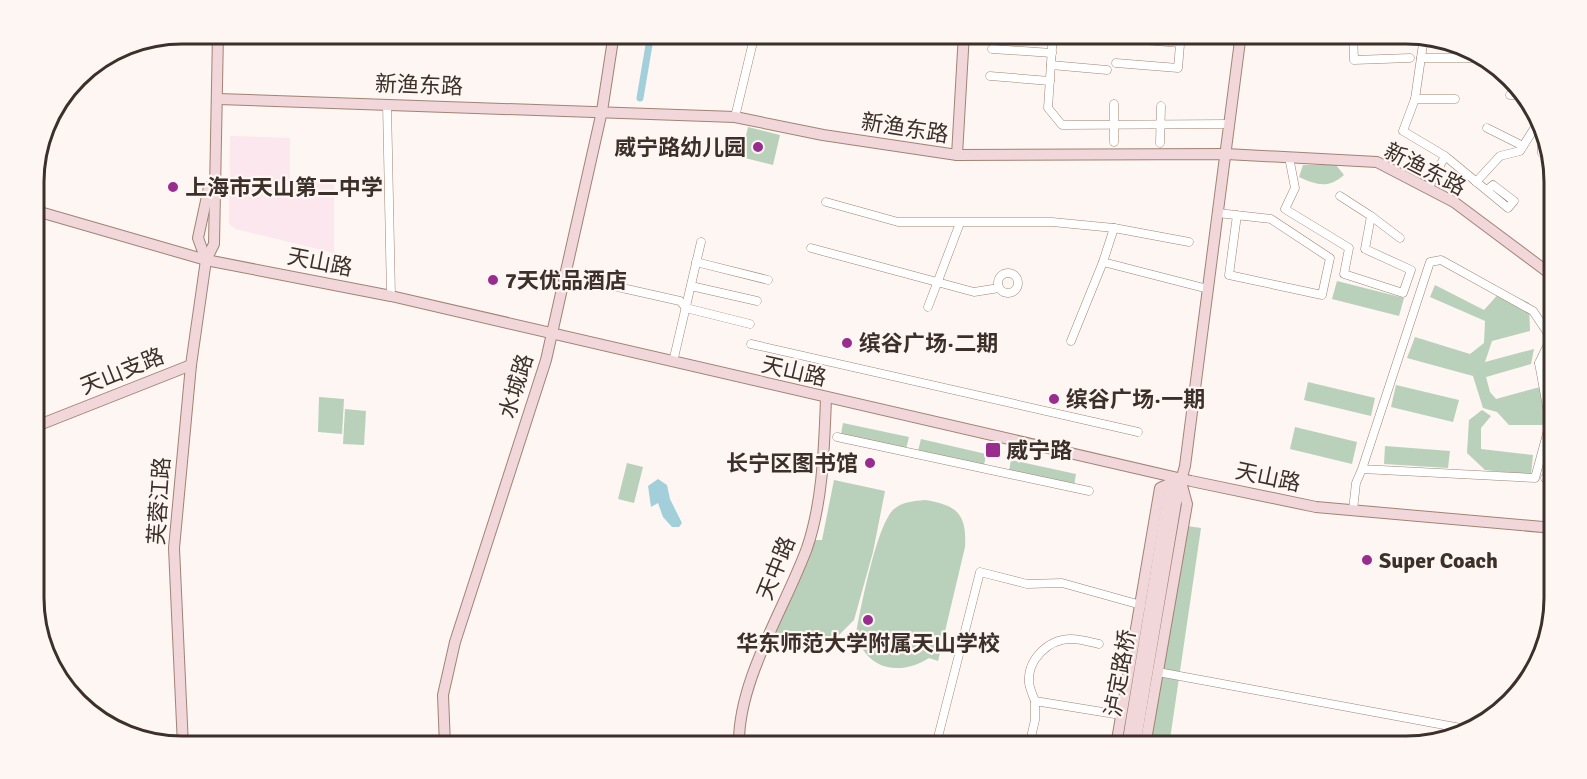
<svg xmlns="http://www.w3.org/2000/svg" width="1587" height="779" font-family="Signika,'Noto Sans SC',sans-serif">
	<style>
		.commercial { fill: #fce7ee }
		.green { fill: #b9d0ba }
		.water { fill: #a3cfda }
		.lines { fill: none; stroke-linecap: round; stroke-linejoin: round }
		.canal { stroke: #a3cfda; stroke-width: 7 }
		.street-casing { stroke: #a18373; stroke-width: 9 }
		.secondary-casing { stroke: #a18373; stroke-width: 12 }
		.street { stroke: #fff; stroke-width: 8 }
		.secondary { stroke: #f1d6da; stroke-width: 10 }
		.poi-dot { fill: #982d8f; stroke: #fdf6f3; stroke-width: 2 }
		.labels { text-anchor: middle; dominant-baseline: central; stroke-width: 4.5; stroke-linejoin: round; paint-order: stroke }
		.street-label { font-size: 22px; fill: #3d302a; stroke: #fdf6f3 }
		.poi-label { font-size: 22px; font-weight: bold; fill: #3d302a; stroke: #fdf6f3; text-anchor: start }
		.rim { fill: none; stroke: #3d302a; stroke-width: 3 }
	</style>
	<rect width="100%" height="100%" fill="#fdf6f3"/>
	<polygon class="commercial" points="230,136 290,138 290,180 334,181 334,253 236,229 229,224"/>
	<g class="green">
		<polygon points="748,127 780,135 773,165 741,157"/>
		<path d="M1303,165H1336L1344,175C1328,189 1317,185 1299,177Z"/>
		<polygon points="1337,281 1404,298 1399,316 1332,299"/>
		<polygon points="1435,285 1484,310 1502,290 1529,303 1530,331 1492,341 1485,362 1534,349 1531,364 1486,377 1490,392 1496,399 1540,387 1545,425 1509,425 1497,412 1483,408 1473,376 1407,358 1415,337 1470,354 1484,343 1485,321 1430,297"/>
		<polygon points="1308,382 1375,398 1371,416 1304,400"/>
		<polygon points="1396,385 1459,400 1453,422 1391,407"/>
		<polygon points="319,397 344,399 342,434 318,432"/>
		<polygon points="345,409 366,411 364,445 343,444"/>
		<polygon points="1482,410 1491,416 1481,428 1481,449 1533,455 1531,475 1485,470 1467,453 1469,420"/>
		<polygon points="843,423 909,437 906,449 841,434"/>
		<polygon points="1295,427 1357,442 1352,464 1290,449"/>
		<polygon points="921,439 986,454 984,466 918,451"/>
		<polygon points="1385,446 1450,451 1448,468 1384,464"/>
		<polygon points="1011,460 1076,474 1074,486 1009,471"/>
		<polygon points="627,463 643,467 634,503 618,499"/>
		<polygon points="834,480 885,491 873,552 854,620 836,638 798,650 774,637 815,540 822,540"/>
		<path d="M925,500C957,505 967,514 965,547L938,661L929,658C906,673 875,673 861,646C858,640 855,635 857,628C862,603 877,524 894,509C902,502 914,501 925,500Z"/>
		<polygon points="1187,526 1201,528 1169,746 1150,746"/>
	</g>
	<polygon class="water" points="658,479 667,485 670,499 682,523 679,527 672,527 663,517 658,503 651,507 648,486"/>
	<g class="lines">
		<polyline class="canal" points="640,98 651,33"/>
		<defs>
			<g id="street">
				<polyline points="1053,33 1048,108 1062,125 1230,124"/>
				<polyline points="1353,33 1354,60 1410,58"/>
				<polyline points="1053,34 1111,40"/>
				<polyline points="1424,37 1415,99 1403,131 1445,156"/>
				<polyline points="1120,38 1180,43"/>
				<polyline points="992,49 1052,53"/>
				<polyline points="1421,58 1476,58"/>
				<polyline points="1116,63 1178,68 1181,33"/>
				<polyline points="1051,65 1107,70"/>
				<polyline points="990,76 1050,81"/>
				<polyline points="1510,95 1525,95"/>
				<polyline points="1415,99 1455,99"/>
				<polyline points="387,104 391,296"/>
				<polyline points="1114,104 1114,142"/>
				<polyline points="735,117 753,42 770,33"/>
				<polyline points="1487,128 1523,146"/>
				<polyline points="1541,135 1542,153"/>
				<polyline points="1160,143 1161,106"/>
				<polyline points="1289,157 1295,188 1285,209 1349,248 1344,274 1403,293 1411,270 1365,249 1371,216 1340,196"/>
				<polyline points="1476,182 1500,156 1520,151 1537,124"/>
				<polyline points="1428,189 1445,156 1508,208 1514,201 1493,185 1487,190"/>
				<polyline points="826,202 898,222 1052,222 1114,228"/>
				<polyline points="1218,213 1271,219 1330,258 1322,295 1229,275 1237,215"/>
				<polyline points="1371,216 1400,238"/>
				<polyline points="1189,242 1114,228 1103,262 1208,289"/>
				<polyline points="811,248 974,292 999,288"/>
				<polyline points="696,262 768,280"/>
				<circle cx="1008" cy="283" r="10"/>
				<polyline points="591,281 680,301 686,308 750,324"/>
				<polyline points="691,286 757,301"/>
				<polyline points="928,307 960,223"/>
				<polyline points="1071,341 1103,262"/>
				<polyline points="751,344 1138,432"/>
				<polyline points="673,362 701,242"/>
				<polyline points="1539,363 1553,363"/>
				<polyline points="837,437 1089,491"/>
				<polyline points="1552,448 1554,448"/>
				<polyline points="1545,478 1554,478"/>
				<polyline points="1353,510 1356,483 1362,469 1535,478 1550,423 1539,363 1551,338 1533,311 1441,260 1430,262 1362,469"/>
				<polyline points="1158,672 1466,729"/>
				<path d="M1035,701C1033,696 1030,689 1029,683C1027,660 1048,639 1071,639C1080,639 1090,642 1099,644"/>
				<polyline points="939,746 936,745 980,572 1027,584 1062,583 1141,605"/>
				<polyline points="1029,746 1035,720 1035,701 1121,715"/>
			</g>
			<g id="secondary">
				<polyline points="218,99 735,117 823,135 957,155 1226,154 1377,162 1454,202 1553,276"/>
				<polyline points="957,155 964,33"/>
				<polyline points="33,210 206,260 391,296 1191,481 1316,507 1554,528"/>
				<polyline points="206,260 198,238 209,187"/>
				<polyline points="34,427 191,365"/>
				<polyline points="183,746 174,548 191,365 206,260 214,244 218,33"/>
				<polyline points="445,746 443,695 455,642 546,360 602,111 614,33"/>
				<path d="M739,746C737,682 785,608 807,548C823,501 824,448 826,399"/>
				<polyline points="1116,746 1160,488 1180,479"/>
				<polyline points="1127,746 1169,491 1178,481"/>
				<polyline points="1135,746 1178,491 1185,466 1241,33"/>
				<polyline points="1145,746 1187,504 1181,482"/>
			</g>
		</defs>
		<use href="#street" class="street-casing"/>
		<use href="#secondary" class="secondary-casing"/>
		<use href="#street" class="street"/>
		<use href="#secondary" class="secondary"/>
	</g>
	<g class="poi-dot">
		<circle cx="758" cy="147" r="6"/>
		<circle cx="173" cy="187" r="6"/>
		<circle cx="493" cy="280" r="6"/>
		<circle cx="847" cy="343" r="6"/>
		<circle cx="1054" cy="399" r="6"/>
		<rect x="985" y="442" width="16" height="16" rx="3"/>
		<circle cx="870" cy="463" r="6"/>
		<circle cx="1367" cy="560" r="6"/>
		<circle cx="868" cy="620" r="6"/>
	</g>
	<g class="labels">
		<g class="street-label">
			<text transform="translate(419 85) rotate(2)">新渔东路</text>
			<text transform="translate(905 128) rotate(9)">新渔东路</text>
			<text transform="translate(1425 169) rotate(27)">新渔东路</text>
			<text transform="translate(320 262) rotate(11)">天山路</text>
			<text transform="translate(122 371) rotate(-22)">天山支路</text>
			<text transform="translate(794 371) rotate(13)">天山路</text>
			<text transform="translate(516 386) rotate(-73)">水城路</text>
			<text transform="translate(1268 477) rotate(12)">天山路</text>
			<text transform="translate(159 501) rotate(-86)">芙蓉江路</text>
			<text transform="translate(776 568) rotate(-68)">天中路</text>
			<text transform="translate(1120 673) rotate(-80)">泸定路桥</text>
		</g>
		<g class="poi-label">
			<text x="746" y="147" text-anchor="end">威宁路幼儿园</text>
			<text x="185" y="187">上海市天山第二中学</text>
			<text x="505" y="280">7天优品酒店</text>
			<text x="859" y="343">缤谷广场·二期</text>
			<text x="1066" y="399">缤谷广场·一期</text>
			<text x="1006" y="450">威宁路</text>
			<text x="858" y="463" text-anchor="end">长宁区图书馆</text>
			<text x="1379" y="560">Super Coach</text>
			<text x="868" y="643" text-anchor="middle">华东师范大学附属天山学校</text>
		</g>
	</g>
	<path d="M0 0H1587V779H0ZM182 44H1406A138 138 0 0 1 1544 182V598A138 138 0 0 1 1406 736H182A138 138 0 0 1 44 598V182A138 138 0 0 1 182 44Z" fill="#fdf6f3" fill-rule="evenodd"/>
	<path class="rim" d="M182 44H1406A138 138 0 0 1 1544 182V598A138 138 0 0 1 1406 736H182A138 138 0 0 1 44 598V182A138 138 0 0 1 182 44Z"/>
</svg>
